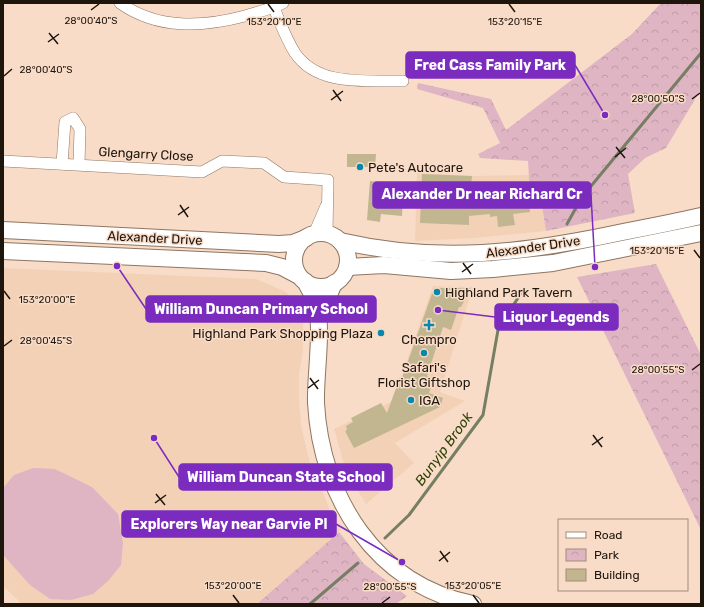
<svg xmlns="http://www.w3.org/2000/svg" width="704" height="607" font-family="Rubik,sans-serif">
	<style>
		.built { fill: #f3d1b6 }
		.grass { fill: #dfb5c4 }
		.park { fill: url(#park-crowns) }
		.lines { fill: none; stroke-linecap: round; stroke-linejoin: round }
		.stream { stroke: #767e63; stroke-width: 3 }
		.building { fill: #c1b690 }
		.street-casing { stroke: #8e7662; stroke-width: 12 }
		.secondary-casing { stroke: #8e7662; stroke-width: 18 }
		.street { stroke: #fff; stroke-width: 11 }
		.secondary { stroke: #fff; stroke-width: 16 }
		.ticks { fill: none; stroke: #1e150d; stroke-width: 1.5 }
		.poi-dot { fill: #0887aa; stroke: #f8dcc7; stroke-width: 1.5 }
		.labels { text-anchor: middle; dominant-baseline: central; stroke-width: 3; stroke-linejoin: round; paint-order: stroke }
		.street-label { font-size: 13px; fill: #1e150d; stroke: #f8dcc7 }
		.poi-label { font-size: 13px; fill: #1e150d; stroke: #f8dcc7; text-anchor: start }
		.water-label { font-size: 14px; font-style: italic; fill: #304208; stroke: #f8dcc7 }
		.ticks-label { font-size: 10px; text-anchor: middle; fill: #1e150d; stroke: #f8dcc7; stroke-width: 3; stroke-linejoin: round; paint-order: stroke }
		.leader { fill: none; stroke: #7b2cbf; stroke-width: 1.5 }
		.callout-dot { fill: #7b2cbf; stroke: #f8dcc7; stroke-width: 1.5 }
		.callout { fill: #7b2cbf; stroke: #7b2cbf; stroke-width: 1.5 }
		.callout-label { font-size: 14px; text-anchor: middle; font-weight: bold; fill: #fff }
	</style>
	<defs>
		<pattern id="park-crowns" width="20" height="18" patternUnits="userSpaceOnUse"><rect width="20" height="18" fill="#dfb5c4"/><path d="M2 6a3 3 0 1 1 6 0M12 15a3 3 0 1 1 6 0" fill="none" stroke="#bf9ba7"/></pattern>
	</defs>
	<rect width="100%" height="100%" fill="#f8dcc7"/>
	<g class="built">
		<polygon points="417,173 475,176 529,175 530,194 540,193 546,231 474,238 415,241"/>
		<polygon points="3,268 256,279 286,292 298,307 303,324 303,350 299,375 299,401 301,426 310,463 314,467 330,511 341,530 257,604 22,604 3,586"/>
		<polygon points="433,286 473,287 440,392 465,401 395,443 414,463 366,504 346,471 334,429 393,401"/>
	</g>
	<polygon class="grass" points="33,468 55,469 92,487 118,514 123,543 121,565 108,581 93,594 71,600 50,599 30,585 4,556 3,552 3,488 14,475"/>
	<g class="park">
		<polygon points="661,3 701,3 701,89 666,148 645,158 628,174 635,213 546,231 540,193 530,194 528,161 480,158 478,154 500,143 483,108 417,89 418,83 491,99 506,130 632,34"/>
		<polygon points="656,264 701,355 701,530 577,277"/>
		<polygon points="339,532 364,564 407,596 396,604 257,604"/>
	</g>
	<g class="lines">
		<g class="stream">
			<polyline points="567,224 582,197 701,53"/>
			<polyline points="385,538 409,515 483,415 498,330 521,293"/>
			<polyline points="310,604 358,563"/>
		</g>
	</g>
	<g class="building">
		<polygon points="347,154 376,154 375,167 347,167"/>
		<polygon points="422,174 472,176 470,201 528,194 530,212 513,214 515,225 498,227 497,216 490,217 490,214 469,216 469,225 420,223"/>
		<polygon points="370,181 381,182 381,191 403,193 402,216 381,214 380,222 367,220"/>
		<polygon points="434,288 471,288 461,307 459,307 451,330 443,327 427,376 434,379 429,393 443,398 440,407 354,448 345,431 347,430 346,426 353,422 351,418 381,403 387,413 400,377 402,378"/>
	</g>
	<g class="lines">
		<defs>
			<g id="street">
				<path d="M120,3C158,30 203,27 245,16C258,12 271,9 283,3"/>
				<path d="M274,8C280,22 286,39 295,53C318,87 366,80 403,81"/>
				<polyline points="3,161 202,172 222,161 264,163 284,177 328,180 327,234"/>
				<polyline points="62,164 65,122 73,118 80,129 79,164"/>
				<polyline points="314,234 326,206"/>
			</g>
			<g id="secondary">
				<polyline points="3,230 279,244 293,243 306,238"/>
				<circle cx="321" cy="260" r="27"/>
				<path d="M340,241C440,264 525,253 623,232C649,227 675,222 701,216"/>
				<polyline points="3,251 266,263 282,267 299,276"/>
				<polyline points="347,267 384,265 451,271 493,269 553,263 701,233"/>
				<path d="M305,281C308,287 312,294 315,300C324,325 315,374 316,403C321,497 376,585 473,604"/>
				<polyline points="319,319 334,283"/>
			</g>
		</defs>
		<use href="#street" class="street-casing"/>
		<use href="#secondary" class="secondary-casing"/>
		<use href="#street" class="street"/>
		<use href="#secondary" class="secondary"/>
	</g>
	<path class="ticks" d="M268,4L274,12M509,4L515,12M91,10L99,4M49,33L58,44M48,42L59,34M4,76L12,69M333,90L341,101M692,99L700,93M331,100L343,91M616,147L625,158M615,157L626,148M180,205L188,217M178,215L189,207M694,250L700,258M463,263L471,274M462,272L473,264M4,291L10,299M4,346L12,340M692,370L700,364M310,378L318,389M308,388L319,380M593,435L602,447M592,445L603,437M156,494L165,505M155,503L166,495M440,551L448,562M439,561L450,552M233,595L239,603M473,595L479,603M382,603L390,597"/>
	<g class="poi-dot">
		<circle cx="360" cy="167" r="4"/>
		<circle cx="437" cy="292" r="4"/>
		<path d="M427 319h4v4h4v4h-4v4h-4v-4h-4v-4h4z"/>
		<circle cx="381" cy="333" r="4"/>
		<circle cx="424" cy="353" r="4"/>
		<circle cx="411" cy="400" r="4"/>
	</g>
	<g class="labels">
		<g class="street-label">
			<text transform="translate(146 154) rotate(3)">Glengarry Close</text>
			<text transform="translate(155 238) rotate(3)">Alexander Drive</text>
			<text transform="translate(533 247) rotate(-8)">Alexander Drive</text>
		</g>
		<g class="poi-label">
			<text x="368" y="167">Pete's Autocare</text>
			<text x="445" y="292">Highland Park Tavern</text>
			<text x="373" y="333" text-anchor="end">Highland Park Shopping Plaza</text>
			<text x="429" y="339" text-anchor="middle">Chempro</text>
			<text x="424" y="367" text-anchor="middle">Safari's<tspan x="424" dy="15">Florist Giftshop</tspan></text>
			<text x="419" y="400">IGA</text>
		</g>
		<g class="water-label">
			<text transform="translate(444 449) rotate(-54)">Bunyip Brook</text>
		</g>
	</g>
	<g class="ticks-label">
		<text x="91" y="24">28°00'40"S</text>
		<text x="274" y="25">153°20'10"E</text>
		<text x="515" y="25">153°20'15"E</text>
		<text x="46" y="73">28°00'40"S</text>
		<text x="658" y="102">28°00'50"S</text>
		<text x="657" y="254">153°20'15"E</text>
		<text x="47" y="303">153°20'00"E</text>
		<text x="46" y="344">28°00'45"S</text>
		<text x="658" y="373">28°00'55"S</text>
		<text x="233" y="589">153°20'00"E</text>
		<text x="473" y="589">153°20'05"E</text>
		<text x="390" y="590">28°00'55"S</text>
	</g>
	<path class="leader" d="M605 115L575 65M595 267L591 195M117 266L146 309M438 310L495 317M154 438L179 477M402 562L336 524"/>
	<g class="callout-dot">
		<circle cx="605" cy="115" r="4"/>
		<circle cx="595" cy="267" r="4"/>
		<circle cx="117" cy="266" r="4"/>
		<circle cx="438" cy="310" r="4"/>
		<circle cx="154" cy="438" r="4"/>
		<circle cx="402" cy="562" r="4"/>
	</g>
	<g class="callout">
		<rect x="406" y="52" width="169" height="26" rx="4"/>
		<rect x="373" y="182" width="218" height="26" rx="4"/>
		<rect x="146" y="296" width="230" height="26" rx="4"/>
		<rect x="495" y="304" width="123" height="26" rx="4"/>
		<rect x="179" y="464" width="213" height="26" rx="4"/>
		<rect x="122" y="511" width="214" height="26" rx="4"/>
	</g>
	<g class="callout-label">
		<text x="490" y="70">Fred Cass Family Park</text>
		<text x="482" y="199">Alexander Dr near Richard Cr</text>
		<text x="261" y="314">William Duncan Primary School</text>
		<text x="556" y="322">Liquor Legends</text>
		<text x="286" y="482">William Duncan State School</text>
		<text x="229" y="529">Explorers Way near Garvie Pl</text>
	</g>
	<rect width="704" height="607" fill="none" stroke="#1e150d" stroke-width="8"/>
	<rect x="558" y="519" width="130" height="72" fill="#f8dcc7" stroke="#a18c7d"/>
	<rect x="566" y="532" width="20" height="6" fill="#ffffff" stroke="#a18c7d"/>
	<text x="594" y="539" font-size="12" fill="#1e150d">Road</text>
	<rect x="566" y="549" width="20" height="12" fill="url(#park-crowns)" stroke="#a18c7d"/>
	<text x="594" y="559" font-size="12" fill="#1e150d">Park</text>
	<rect x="566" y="569" width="20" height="12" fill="#c1b690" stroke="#a18c7d"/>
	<text x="594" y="579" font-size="12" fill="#1e150d">Building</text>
</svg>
